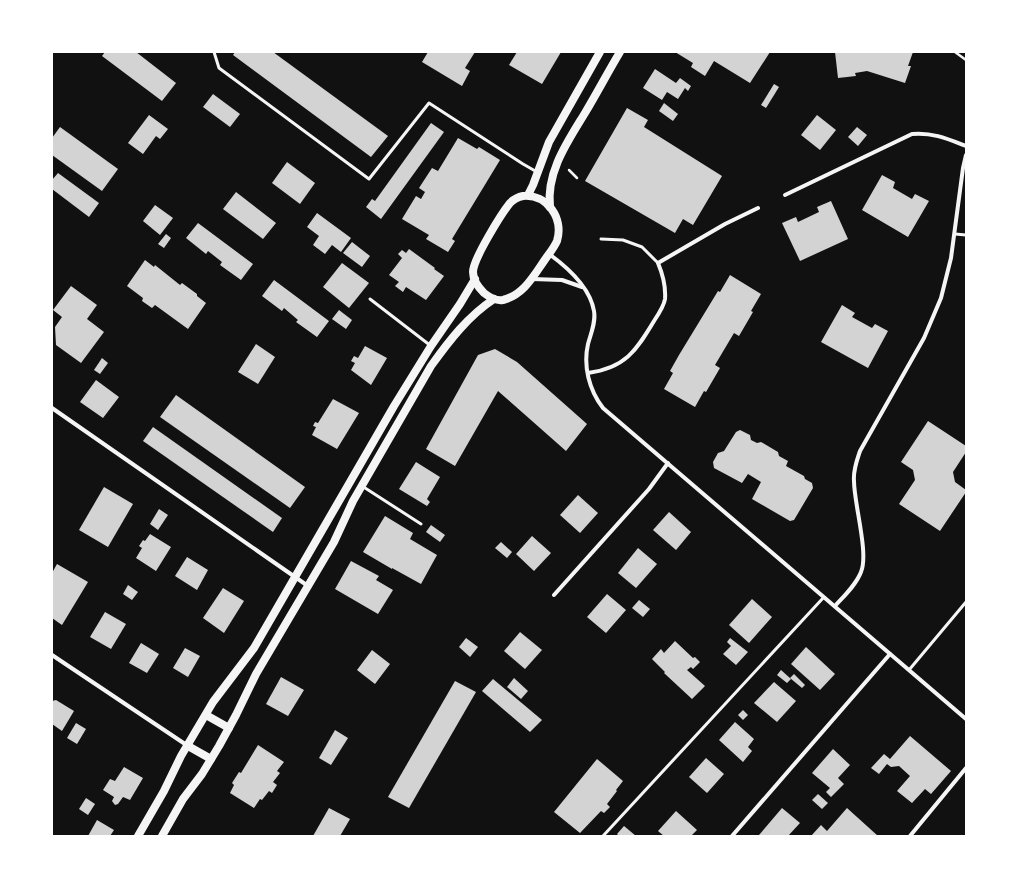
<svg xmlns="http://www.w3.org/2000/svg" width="1018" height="888" font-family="Ubuntu,sans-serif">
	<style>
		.building { fill: #d3d3d3 }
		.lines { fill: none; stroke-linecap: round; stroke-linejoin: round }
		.path { stroke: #f5f5f5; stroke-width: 2.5 }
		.service { stroke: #f5f5f5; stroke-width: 3 }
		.minor { stroke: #f5f5f5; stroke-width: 4 }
		.secondary { stroke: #f5f5f5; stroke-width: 8 }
	</style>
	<rect width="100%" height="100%" fill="#111"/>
	<g class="building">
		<polygon points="105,52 136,52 176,83 162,101 102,56"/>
		<polygon points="235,52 273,52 388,136 371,157 233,55"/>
		<polygon points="428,52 475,52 465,68 470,71 462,86 422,62"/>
		<polygon points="517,52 561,52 542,84 509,65"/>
		<polygon points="675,52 770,52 750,83 714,61 705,76 691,67 693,63"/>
		<polygon points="835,52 913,52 908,66 911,66 905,83 867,71 855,73 856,76 838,78"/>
		<polygon points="655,69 676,83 680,78 691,86 688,91 685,88 678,99 667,92 662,100 643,88"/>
		<polygon points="774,84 779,87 766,108 761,105"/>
		<polygon points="213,94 240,114 230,127 203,107"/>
		<polygon points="664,103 678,114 673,121 659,111"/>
		<polygon points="627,108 648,120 644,127 722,176 693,225 683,219 675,233 585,181"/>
		<polygon points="149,115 168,129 160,139 156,136 143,154 128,143"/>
		<polygon points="817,115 836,130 820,150 801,135"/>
		<polygon points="431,123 444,132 381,219 366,207 372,199 375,201"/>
		<polygon points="60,127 118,169 102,191 52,155 52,138"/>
		<polygon points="857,127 867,135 858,146 848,137"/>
		<polygon points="458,138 477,149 479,147 500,160 452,239 455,241 448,252 426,239 429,235 402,219 416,196 421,199 425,192 419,188 432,168 438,171"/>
		<polygon points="287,162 315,183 300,204 272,183"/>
		<polygon points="58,173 99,203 89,217 52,189 52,180"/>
		<polygon points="882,175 895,182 893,188 912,199 915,194 929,201 908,237 862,210"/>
		<polygon points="236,192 276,223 263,239 223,209"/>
		<polygon points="831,201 848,239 800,261 782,223 796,217 798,222 819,212 817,207"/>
		<polygon points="155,205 173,218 160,235 143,221"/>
		<polygon points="317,213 351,238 341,252 332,245 325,254 313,245 319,236 307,227"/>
		<polygon points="198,223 253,264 241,280 220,265 222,262 208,251 206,254 186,238"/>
		<polygon points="166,234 171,238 164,248 158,244"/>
		<polygon points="352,242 370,256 362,267 343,253"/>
		<polygon points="409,249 435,268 434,269 444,276 426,300 406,287 403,292 395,286 399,282 389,275 402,258 398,254 402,250 406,253"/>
		<polygon points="145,260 154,267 155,265 180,285 182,283 197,294 197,296 206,303 188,329 155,305 152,308 142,301 143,298 127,286"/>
		<polygon points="342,263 369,283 349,308 323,287"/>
		<polygon points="730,275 761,294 751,311 753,312 739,336 734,333 715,365 720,368 706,392 704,391 695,407 664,389 673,373 670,371 679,355 718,291 720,292"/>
		<polygon points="274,280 329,321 317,337 296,322 298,320 284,308 282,311 262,296"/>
		<polygon points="71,286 97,305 87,319 104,332 81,363 56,345 55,327 62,317 53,310"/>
		<polygon points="842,305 855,313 852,317 872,328 875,324 888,331 868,368 821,342"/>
		<polygon points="339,310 352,320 346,329 332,319"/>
		<polygon points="256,344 275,357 258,384 238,372"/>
		<polygon points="365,346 387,358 371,385 351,370 355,363 351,361 354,356 358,358"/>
		<polygon points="495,349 517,362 587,424 566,451 498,391 455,466 426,449 478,355"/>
		<polygon points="102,358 108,363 100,374 94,370"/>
		<polygon points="96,380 119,397 103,418 80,402"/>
		<polygon points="176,395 305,487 290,508 160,417"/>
		<polygon points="333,399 359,413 337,449 312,435 316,427 313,426 315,422 318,423"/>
		<polygon points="928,421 966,446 966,452 953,472 955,482 966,490 966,492 940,531 899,504 915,480 913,470 901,462"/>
		<polygon points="153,427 282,518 273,532 143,441"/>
		<polygon points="740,430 750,435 751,440 757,443 761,442 778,452 779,456 788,461 786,466 804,476 805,479 812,483 813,488 794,520 790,521 752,499 761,482 748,474 742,483 714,468 713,462 718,453 724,451 736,432"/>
		<polygon points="416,462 440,477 427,499 430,502 427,506 399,489"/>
		<polygon points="104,487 133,504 108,547 79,530"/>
		<polygon points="578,495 598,513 580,533 560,515"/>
		<polygon points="159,509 168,515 158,530 150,524"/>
		<polygon points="669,512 691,532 676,550 653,530"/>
		<polygon points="385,516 413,533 410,539 437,555 421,584 392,568 392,569 363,552"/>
		<polygon points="431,525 445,535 440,542 426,532"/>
		<polygon points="150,534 171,547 156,571 136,558 142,548 139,546 143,540 145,541"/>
		<polygon points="532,536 551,553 534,571 516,554"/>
		<polygon points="501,542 512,552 507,558 495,548"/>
		<polygon points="638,548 657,564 636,588 618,573"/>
		<polygon points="187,557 208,570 197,590 175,576"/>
		<polygon points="351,561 379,576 376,580 393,590 378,614 335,589"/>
		<polygon points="57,564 88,582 62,625 52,618 52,573"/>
		<polygon points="128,585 138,592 132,600 123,594"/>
		<polygon points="223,588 244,601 224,633 203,618"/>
		<polygon points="607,594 626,610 606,633 587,617"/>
		<polygon points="752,599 772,617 749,643 729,625"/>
		<polygon points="639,600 650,609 643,617 632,608"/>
		<polygon points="105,612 126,624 111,649 90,637"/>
		<polygon points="520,632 542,650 525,669 504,651"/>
		<polygon points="466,638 478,647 470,657 459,647"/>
		<polygon points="730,638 748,652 736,665 723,654 731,646 727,642"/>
		<polygon points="675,641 693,658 695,657 700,662 693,669 691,667 687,670 705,686 692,699 664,673 665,672 652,659 661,649 664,653"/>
		<polygon points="141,643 159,654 147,673 129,663"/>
		<polygon points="806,647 835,674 820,690 791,664"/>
		<polygon points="185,648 200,656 188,677 173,668"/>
		<polygon points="372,650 390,664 375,684 357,670"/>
		<polygon points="781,670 791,679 787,683 777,675"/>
		<polygon points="794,674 805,685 802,688 790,678"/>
		<polygon points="281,677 304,690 288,716 266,704"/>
		<polygon points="514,678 528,691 521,699 507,687"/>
		<polygon points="493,679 542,720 530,732 482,691"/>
		<polygon points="455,681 476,692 409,808 388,797"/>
		<polygon points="774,682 796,701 777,722 754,703"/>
		<polygon points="56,700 74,711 62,731 52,724 52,701"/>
		<polygon points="743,710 748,715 743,720 738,715"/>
		<polygon points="735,722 754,739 748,747 752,751 743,762 719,740"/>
		<polygon points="76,723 86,729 77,744 67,738"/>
		<polygon points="335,730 348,738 331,765 319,758"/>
		<polygon points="910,736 951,771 931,794 925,789 912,803 897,791 910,776 899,766 891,767 887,764 879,774 871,768 884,754 890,759"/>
		<polygon points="258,745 284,762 277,771 280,773 273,782 277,785 272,793 269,791 262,800 260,799 254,808 230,793 234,785 232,783 239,772 241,773"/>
		<polygon points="833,749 850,765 838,778 844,784 831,797 826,792 830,788 812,773"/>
		<polygon points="706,758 724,774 707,793 689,777"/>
		<polygon points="597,759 623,781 616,790 617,791 607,804 610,807 604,813 601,811 580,833 554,812"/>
		<polygon points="124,767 143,778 130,800 123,797 118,804 115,805 112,801 114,797 103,790 110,779 115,781"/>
		<polygon points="818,794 828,803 822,809 812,800"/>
		<polygon points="86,798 95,804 88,815 79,809"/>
		<polygon points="329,808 350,819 340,836 313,836"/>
		<polygon points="782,808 800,823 788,836 761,836 759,835"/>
		<polygon points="847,808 878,836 811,836 821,825 827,831"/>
		<polygon points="676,811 697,830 691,836 664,836 658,831"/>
		<polygon points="97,820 114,830 110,836 88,836"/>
		<polygon points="624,826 636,836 619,836 617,834"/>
	</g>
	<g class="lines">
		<g class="path">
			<polyline points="955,52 966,60"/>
			<polyline points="569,170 577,178"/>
		</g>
		<g class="service">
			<polyline points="214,52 219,68 369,179 429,103 523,164 537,172"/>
			<polyline points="955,234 966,235"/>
			<polyline points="601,239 623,240 642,247 658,263"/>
			<polyline points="370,299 431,346"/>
			<polyline points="362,486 421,524"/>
			<polyline points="909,670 966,602"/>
			<polyline points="603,836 824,597"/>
		</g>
		<g class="minor">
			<path d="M785,195L912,134C932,132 948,139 966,146"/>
			<path d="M549,254C567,267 590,288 594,311C596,322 591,333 588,344C583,366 589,390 603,408L966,719"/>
			<polyline points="532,279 562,280 582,287"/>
			<path d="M588,373C625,368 636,351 654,321C658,315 664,306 665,299C666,286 663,275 658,263L725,224L758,208"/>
			<polyline points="52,408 308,586"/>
			<polyline points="554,595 649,489 668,463"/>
			<path d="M835,606C844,596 856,585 861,572C869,553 854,504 854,481C853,470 857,460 860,451L924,338L941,298L951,258L963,168L966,155"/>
			<polyline points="52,655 188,746"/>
			<polyline points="732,836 890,654"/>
			<polyline points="910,836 966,768"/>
		</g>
		<g class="secondary">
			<polyline points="528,195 533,185 549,142 600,52"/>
			<path d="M523,196C547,194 564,218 557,241C554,248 548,255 544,261C533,277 523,295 503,300C496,301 489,297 484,293C478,287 473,280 473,272C473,259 502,213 510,203C514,199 518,197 523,196Z"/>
			<path d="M550,207C546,172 568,141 585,113C597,93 608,72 620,52"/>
			<polyline points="206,715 229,728"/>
			<polyline points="188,746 211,759"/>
			<polyline points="138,836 164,791 181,756 213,702 254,648 394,406 431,346 460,304 475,279"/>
			<path d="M162,836L183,799L202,774L219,746L236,715L256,674L334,542L353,501L431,366C449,341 468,316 494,299"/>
		</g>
	</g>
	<rect width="1018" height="888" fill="none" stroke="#ffffff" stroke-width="106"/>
</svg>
